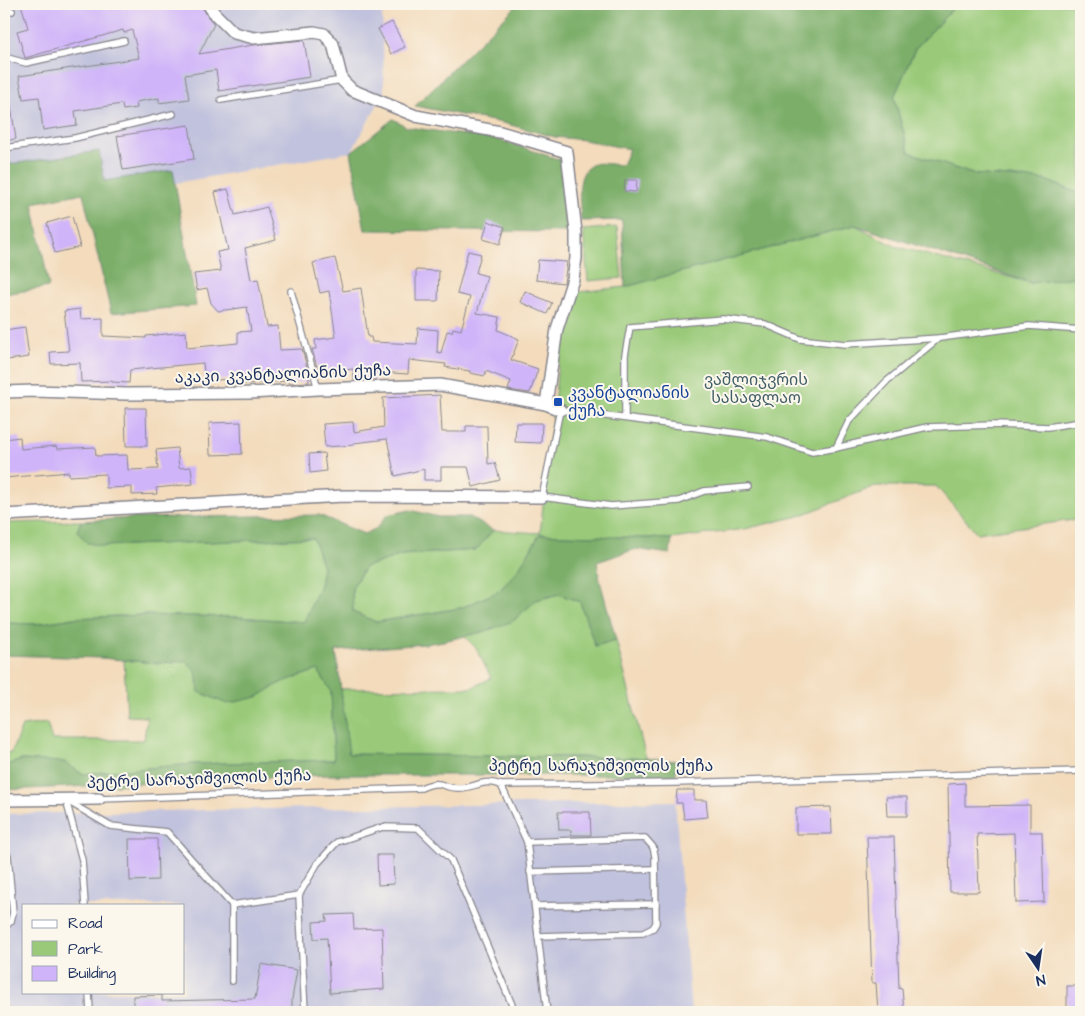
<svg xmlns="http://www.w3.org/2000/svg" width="1085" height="1016" font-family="'Architects Daughter','Noto Sans Georgian',sans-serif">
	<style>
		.industrial { fill: #c1c2dd; fill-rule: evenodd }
		.green { fill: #9aca79; stroke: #5a7c6c }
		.forest { fill: #7bae69; stroke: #4b6e64 }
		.building { fill: #cfb4f9 }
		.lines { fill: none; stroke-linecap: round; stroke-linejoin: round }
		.lane-casing { stroke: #87858d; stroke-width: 8 }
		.street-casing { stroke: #87858d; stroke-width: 14 }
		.lane { stroke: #fff; stroke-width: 5.5 }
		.street { stroke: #fff; stroke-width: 11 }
		.transit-dot { fill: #1a4fb4; stroke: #fbf7ec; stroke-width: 2 }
		.labels { text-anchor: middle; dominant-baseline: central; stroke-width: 4; stroke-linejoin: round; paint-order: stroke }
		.street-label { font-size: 16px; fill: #1b2f5e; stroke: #fbf7ec }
		.park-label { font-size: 16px; fill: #415e66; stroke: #fbf7ec }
		.transit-label { font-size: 16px; fill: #164399; stroke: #fbf7ec; text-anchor: start }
	</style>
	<rect width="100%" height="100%" fill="#fbf7ec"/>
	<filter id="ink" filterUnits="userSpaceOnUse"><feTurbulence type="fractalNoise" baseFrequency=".02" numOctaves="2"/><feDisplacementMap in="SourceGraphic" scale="10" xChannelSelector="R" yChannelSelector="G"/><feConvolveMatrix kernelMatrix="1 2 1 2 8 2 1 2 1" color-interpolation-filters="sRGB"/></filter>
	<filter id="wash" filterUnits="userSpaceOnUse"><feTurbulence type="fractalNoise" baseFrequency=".0096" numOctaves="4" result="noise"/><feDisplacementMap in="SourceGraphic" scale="20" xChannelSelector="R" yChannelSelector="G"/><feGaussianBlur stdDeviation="1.12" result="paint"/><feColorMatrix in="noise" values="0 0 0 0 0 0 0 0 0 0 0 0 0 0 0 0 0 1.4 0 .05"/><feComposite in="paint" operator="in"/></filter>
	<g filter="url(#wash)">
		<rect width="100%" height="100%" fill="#f3dbbc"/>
		<g class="industrial">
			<polygon points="4,4 382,4 384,93 351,152 175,183 173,170 104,181 99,151 4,165"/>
			<path d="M675,801L691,1012H4V814ZM24,905H184V992H24Z"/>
		</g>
		<g class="green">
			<polygon points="794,4 825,4 825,11"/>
			<polygon points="957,4 1081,4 1081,194 1045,180 972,174 909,152 894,97 915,49"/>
			<polygon points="855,225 895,246 1031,283 1081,276 1081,519 977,533 936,486 876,486 799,516 745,529 672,539 540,534 518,570 499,591 461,608 376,622 353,612 352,588 365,567 402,555 476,550 493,530 540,533 561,338 578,292 625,287"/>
			<polygon points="617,227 622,278 588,281 583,230"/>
			<polygon points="81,521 77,531 102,546 314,538 323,567 320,585 304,622 239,617 142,615 74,618 36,624 4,623 4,523"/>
			<polygon points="559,594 580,602 595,646 616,640 646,758 348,754 340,689 471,688 491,678 476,648 464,636 513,621 536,600"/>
			<polygon points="124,660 156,663 185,661 196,671 257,697 282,682 318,670 331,691 334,760 193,764 82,774 64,762 22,760 4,766 4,752 11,753 22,726 47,723 52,740 144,740 147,717 127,716"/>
		</g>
		<g class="forest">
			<path d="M518,4H794L825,11V4H957L915,49L894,97L909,152L972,174L1045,180L1081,194V276L1031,283L855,225L625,287L622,220L581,221C581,204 573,172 594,164C601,162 614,165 622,165L629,149L584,140L555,137L503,123L415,106Z"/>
			<polygon points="393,119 407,127 500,140 561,160 572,232 365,230 351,152"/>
			<polygon points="99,151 104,181 173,170 196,306 111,313 83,193 33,203 49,287 4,294 4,165"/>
			<polygon points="410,510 438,517 469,517 493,530 476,550 402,555 365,567 352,588 353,612 376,622 461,608 499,591 518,570 540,534 672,539 670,554 636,549 597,562 600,581 616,640 595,646 580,602 559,594 536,600 513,621 483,632 443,641 425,644 336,651 349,754 646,758 676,761 676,775 326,775 4,790 4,766 22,760 64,762 82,774 193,764 334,760 331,691 318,670 282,682 257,697 227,704 199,692 196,671 185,661 156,663 101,658 4,655 4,623 36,624 74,618 142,615 239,617 304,622 320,585 323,567 313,538 102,546 87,543 77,531 81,521 132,518 319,515 364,534 377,528 387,515"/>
		</g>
		<g id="blocks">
			<g class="building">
				<polygon points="21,4 201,4 208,17 214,24 199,54 253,45 304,40 310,77 219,91 216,70 185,75 189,99 159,103 159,98 136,102 137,108 123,110 122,104 75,111 77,125 43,130 39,97 23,99 19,76 139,58 132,30 124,33 123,30 25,58 17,31 28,28"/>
				<polygon points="392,22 405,47 391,54 378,29"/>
				<polygon points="4,100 10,100 16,139 4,141"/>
				<polygon points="189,125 194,159 123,170 117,136"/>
				<polygon points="625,180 637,180 636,192 624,191"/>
				<polygon points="228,189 235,215 267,207 276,240 245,248 251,280 258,279 267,327 278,326 280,350 302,349 309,375 309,382 289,383 288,381 241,384 241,378 205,381 203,363 130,370 129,383 112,382 112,381 81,382 80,363 51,364 50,352 69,351 64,311 80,309 81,319 103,318 103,336 146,338 146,336 186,332 187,348 238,343 238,332 251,331 247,307 218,311 211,303 207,288 197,290 194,274 221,271 217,252 228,250 215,192"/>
				<polygon points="72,216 80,247 55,253 47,223"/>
				<polygon points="488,221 505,227 500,244 483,239"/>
				<polygon points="468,251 481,254 476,273 487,276 477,313 500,317 498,330 519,339 511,360 538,369 530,393 508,390 511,381 486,371 485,376 470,373 470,371 445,367 446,364 409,360 408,374 375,372 375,380 354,380 353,369 319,374 312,349 316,349 315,340 336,337 329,291 320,293 313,263 335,258 343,291 361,288 368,337 371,337 372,342 417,344 418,328 438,330 437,352 441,353 447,331 452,332 453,328 461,330 470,297 457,294"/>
				<polygon points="538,260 567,262 564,283 536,280"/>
				<polygon points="416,270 439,271 438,301 416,301"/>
				<polygon points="525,291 552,303 547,314 520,302"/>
				<polygon points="25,327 29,357 7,360 4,330"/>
				<polygon points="440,395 442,432 466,432 466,426 487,426 488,464 495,463 500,480 473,487 468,467 441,467 441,480 424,480 424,469 395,476 387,439 354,443 354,445 325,447 323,424 353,422 354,432 384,427 383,398"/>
				<polygon points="125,408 146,408 147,446 126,446"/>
				<polygon points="241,422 242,454 210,455 209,423"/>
				<polygon points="516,423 542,423 541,443 515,442"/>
				<polygon points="20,437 21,449 56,446 57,449 95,447 96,456 127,455 128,470 158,469 156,450 177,448 179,468 191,467 193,484 156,488 157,494 132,495 132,487 106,488 106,474 69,476 69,472 4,478 4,439"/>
				<polygon points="324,453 326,471 310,473 309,454"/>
				<polygon points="965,783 965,806 1030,805 1030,832 1042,832 1044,902 1016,903 1014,833 977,834 979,892 950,892 948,784"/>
				<polygon points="677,790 694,790 694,800 706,800 708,817 684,819 682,803 676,803"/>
				<polygon points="886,797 907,797 907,816 887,816"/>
				<polygon points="831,807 832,834 796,834 796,808"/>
				<polygon points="558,812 590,812 591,835 571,835 571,830 559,830"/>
				<polygon points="867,837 894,837 899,989 902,988 904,1012 878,1012 876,983 872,983"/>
				<polygon points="129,839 157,839 158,880 130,881"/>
				<polygon points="377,855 393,855 394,884 378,885"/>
				<polygon points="353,914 354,929 382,928 384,989 330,993 327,938 314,939 313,922 327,921 326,915"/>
				<polygon points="261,964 297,970 292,999 292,1012 133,1012 133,996 162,995 162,1001 255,999"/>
				<rect x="1067" y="986" width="14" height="26"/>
			</g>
		</g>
	</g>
	<g filter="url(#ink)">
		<use href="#blocks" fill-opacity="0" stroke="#87858d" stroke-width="1"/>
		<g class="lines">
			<defs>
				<g id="lane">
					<polyline points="4,9 12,11"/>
					<polyline points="4,57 26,63 124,41"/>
					<polyline points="221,100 342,80"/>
					<polyline points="4,148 75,138 173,114"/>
					<polyline points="291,291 318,389"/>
					<polyline points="625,418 625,355 630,327 723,319 765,324 800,339 845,344 940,338 1029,326 1081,330"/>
					<polyline points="836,448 849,421 887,381 939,338"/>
					<polyline points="748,487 704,491 679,501 611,506 542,497 560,410 767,437 812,452 836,448 927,427 995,425 1048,427 1081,422"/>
					<polyline points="501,785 527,842 547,1012"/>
					<path d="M99,799L421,788C444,778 441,789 459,788C476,788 483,778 501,785L676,783L1081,771"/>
					<polyline points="66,800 82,860 85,905"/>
					<polyline points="69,802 110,826 167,832 232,905 299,895 305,1012"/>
					<polyline points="527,842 645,838 653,847 655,856 656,923 653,928 643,933 538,936"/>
					<polyline points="530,872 655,869"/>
					<polyline points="299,895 317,864 337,842 383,827 418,828 451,860 515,1012"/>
					<polyline points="535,906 656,904"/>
					<polyline points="4,928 11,921 13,913 8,856"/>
					<polyline points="232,981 232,905"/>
					<polyline points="89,992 90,1012"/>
				</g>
				<g id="street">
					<polyline points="208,4 214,13 234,33 254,38 314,32 324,34 333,44 342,80 352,90 416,116 500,132 567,152 576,232 576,258 573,279 557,329 546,404"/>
					<polyline points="4,392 35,391 126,394 250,393 318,389 440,385 546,404 560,410"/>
					<polyline points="4,515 344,496 542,497"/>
					<polyline points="4,800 99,799"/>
				</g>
			</defs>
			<use href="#lane" class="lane-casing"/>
			<use href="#street" class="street-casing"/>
			<use href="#lane" class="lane"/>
			<use href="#street" class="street"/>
		</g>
	</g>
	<rect class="transit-dot" x="553" y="397" width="10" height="10" rx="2.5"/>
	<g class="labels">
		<g class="street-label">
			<text transform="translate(283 374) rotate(-2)">აკაკი კვანტალიანის ქუჩა</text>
			<text x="601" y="766">პეტრე სარაჯიშვილის ქუჩა</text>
			<text transform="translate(199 779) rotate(-2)">პეტრე სარაჯიშვილის ქუჩა</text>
		</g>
		<g class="park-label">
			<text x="756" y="380">ვაშლიჯვრის<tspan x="756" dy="18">სასაფლაო</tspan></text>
		</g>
		<g class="transit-label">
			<text x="568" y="393">კვანტალიანის<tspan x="568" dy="18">ქუჩა</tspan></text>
		</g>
	</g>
	<rect width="1085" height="1016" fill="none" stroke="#fbf7ec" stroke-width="20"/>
	<rect x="22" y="904" width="162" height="90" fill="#fbf7ec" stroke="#a1a7b3"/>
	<rect x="32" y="920" width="25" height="8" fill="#ffffff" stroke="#a1a7b3"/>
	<text x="68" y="928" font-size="15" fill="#1b2f5e">Road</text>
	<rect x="32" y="941" width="25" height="15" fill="#9aca79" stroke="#a1a7b3"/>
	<text x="68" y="954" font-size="15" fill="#1b2f5e">Park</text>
	<rect x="32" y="966" width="25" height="15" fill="#cfb4f9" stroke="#a1a7b3"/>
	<text x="68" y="978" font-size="15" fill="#1b2f5e">Building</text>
	<g transform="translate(1038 968) rotate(167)" stroke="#fbf7ec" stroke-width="4" paint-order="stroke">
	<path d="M0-4L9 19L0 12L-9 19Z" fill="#1b2f5e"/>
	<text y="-8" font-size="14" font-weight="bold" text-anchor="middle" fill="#1b2f5e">N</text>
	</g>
</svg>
